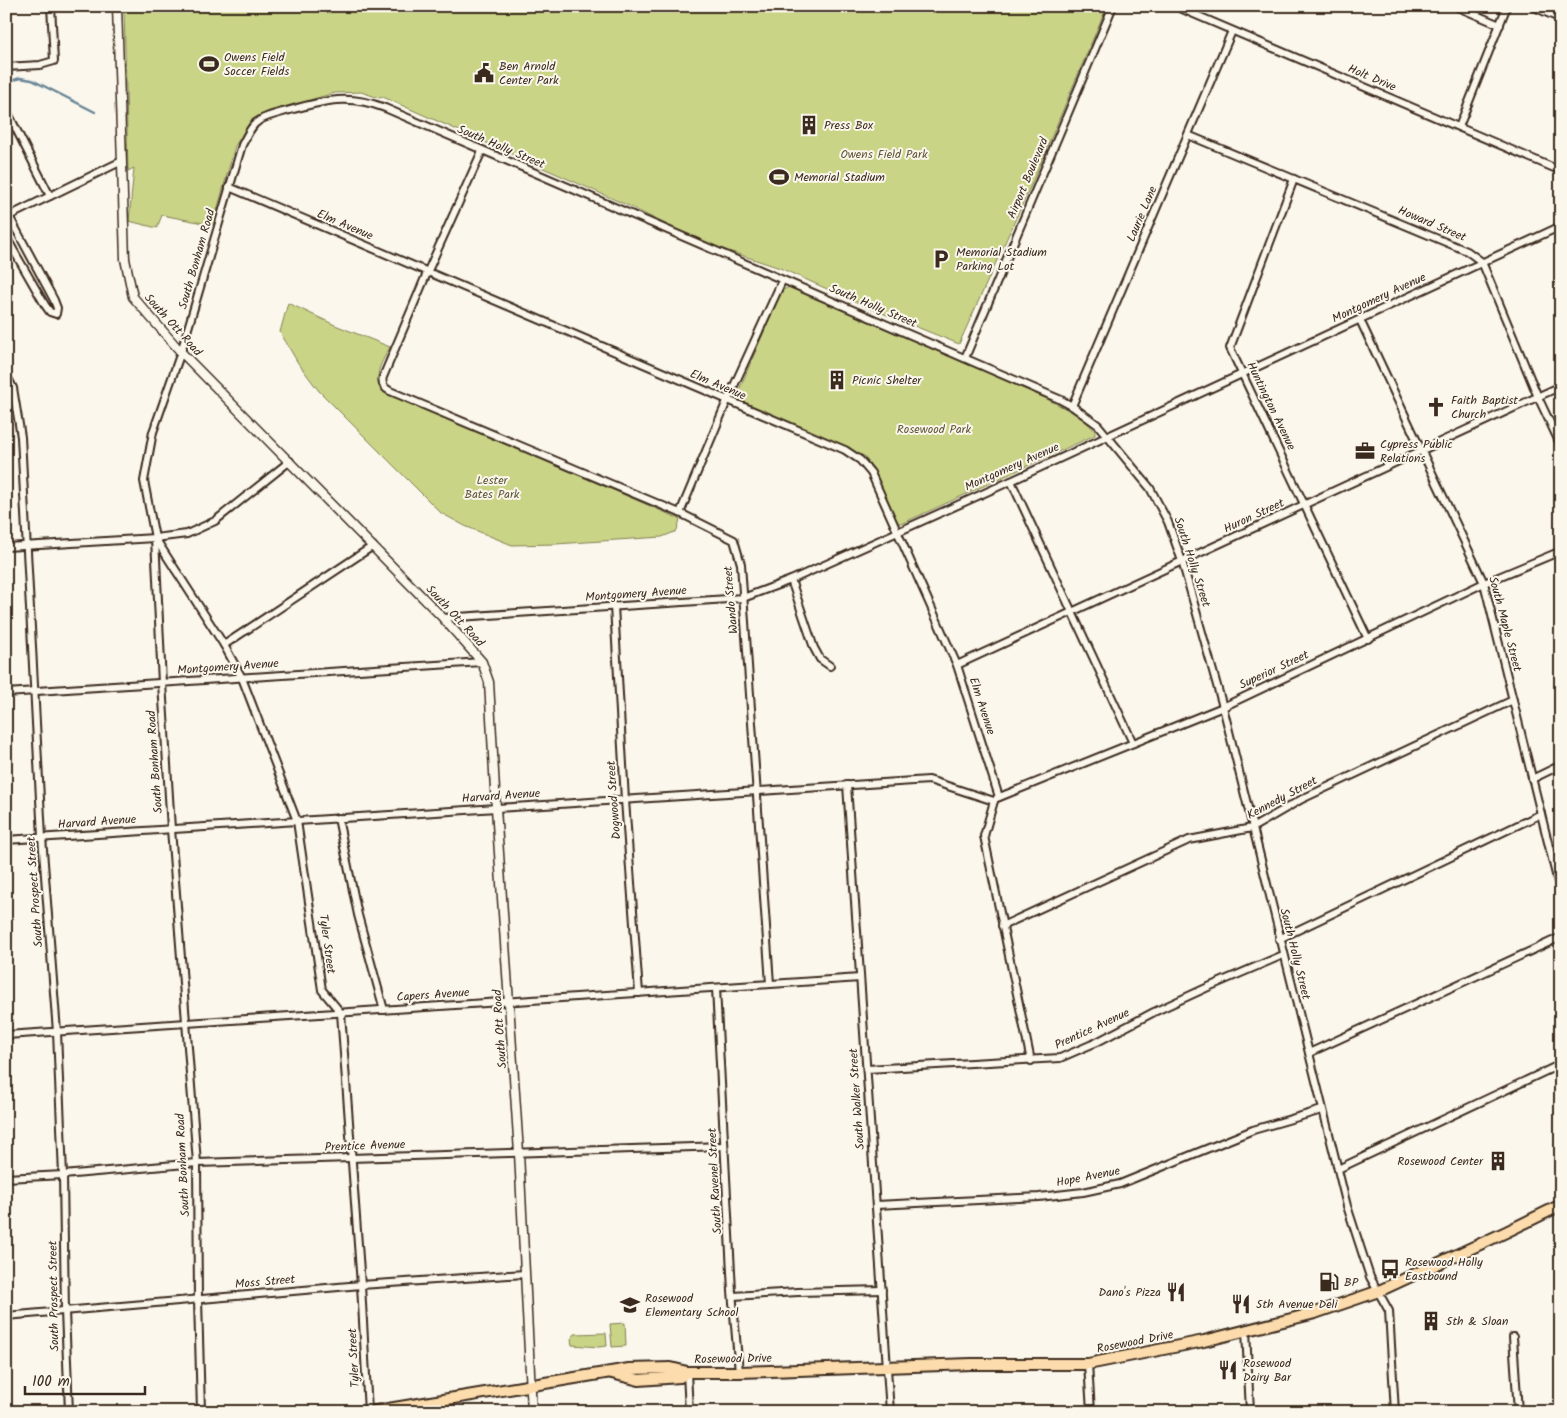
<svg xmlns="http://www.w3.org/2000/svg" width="1567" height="1418" font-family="Kalam,sans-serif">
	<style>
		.green { fill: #c9d487; stroke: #827f52 }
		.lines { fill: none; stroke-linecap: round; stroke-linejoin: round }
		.stream { stroke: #698596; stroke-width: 2.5 }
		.minor-casing { stroke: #3b2a1e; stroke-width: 10 }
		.tertiary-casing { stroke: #3b2a1e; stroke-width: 11 }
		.primary-casing { stroke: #3b2a1e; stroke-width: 14 }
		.minor { stroke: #fbf7ec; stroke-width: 6 }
		.tertiary { stroke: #fbf7ec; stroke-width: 8 }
		.primary { stroke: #fcdcac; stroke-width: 10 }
		.labels { text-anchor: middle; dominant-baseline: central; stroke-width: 4; stroke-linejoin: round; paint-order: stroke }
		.poi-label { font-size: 12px; fill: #3b2a1e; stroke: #fbf7ec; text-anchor: start }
		.street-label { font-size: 12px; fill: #3b2a1e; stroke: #fbf7ec }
		.park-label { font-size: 12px; fill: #5e5438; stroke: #fbf7ec }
	</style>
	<rect width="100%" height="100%" fill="#fbf7ec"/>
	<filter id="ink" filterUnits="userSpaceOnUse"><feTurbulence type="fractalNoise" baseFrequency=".02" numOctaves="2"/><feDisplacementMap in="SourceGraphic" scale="10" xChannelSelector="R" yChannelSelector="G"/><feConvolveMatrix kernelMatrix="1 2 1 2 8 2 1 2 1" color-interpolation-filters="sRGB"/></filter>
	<g filter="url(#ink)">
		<g class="green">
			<polygon points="124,6 1107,6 1032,183 959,344 872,309 780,268 699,241 629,206 383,97 379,98 361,92 335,93 269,111 251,120 235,146 213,225 162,215 157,228 129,221 134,168 128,171"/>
			<path d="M789,287L1045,398C1062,407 1082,415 1095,431V435L903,523H899L896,521L873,468L864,456L738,400L736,397L780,294L783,290Z"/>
			<path d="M288,303L335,325L390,347C383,361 370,377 385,391L680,519L677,531L662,537L556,544L512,545L465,526L441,513L319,391L298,363L280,332Z"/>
			<polygon points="625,1323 626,1346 612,1347 610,1324"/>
			<polygon points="606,1333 607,1346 599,1347 572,1345 571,1339 575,1334"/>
		</g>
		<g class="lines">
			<g class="stream">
				<polyline points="6,83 20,78 32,80 95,112"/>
				<polyline points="6,199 10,207"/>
			</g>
			<defs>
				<g id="minor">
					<polyline points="1175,6 1561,171"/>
					<polyline points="1455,6 1500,25"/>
					<polyline points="1532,6 1561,19"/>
					<polyline points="6,67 40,65 54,61 51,6"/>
					<polyline points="10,117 50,196"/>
					<polyline points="1459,127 1507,6"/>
					<polyline points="1188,135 1467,251 1482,262 1538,397 1561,446"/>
					<path d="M482,151L427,273L383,377C381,384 384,388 390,391L680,513L734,540L741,564L770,984"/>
					<polyline points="1294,179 1230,348 1368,639"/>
					<polyline points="229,187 845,450 860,460 871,473 957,665 999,797"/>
					<polyline points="7,217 122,161"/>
					<polyline points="6,237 45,305 50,312 56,314 57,308 54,300 9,216"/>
					<polyline points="1360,320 1484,583 1561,895"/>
					<polyline points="965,358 1113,6"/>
					<polyline points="6,374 13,388 21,437 42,837 57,1032 63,1175 65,1311 69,1412"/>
					<polyline points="1072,406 1232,31"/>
					<polyline points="1011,481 1133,743"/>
					<polyline points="680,513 727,401 782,281"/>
					<polyline points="155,538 224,645 242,678 297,821 322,990 341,1013 361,1285 368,1412"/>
					<polyline points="6,547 155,538 187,534 215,521 290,461"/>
					<polyline points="791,580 814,648 820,659 830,666"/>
					<polyline points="614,606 625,800 639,993"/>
					<polyline points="443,618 743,598 791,580 1011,481 1561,226"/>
					<polyline points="224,645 373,546"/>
					<polyline points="957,665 1561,386"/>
					<polyline points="6,693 482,662"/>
					<polyline points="1532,779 1561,765"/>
					<polyline points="847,785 890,1412"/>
					<polyline points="997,798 1223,707 1484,583 1561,551"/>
					<polyline points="994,801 984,836 1031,1061"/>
					<polyline points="338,818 358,915 384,1010"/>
					<polyline points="6,840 929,780 994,801"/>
					<polyline points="1002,926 1189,840 1252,828 1302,799 1513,700"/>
					<polyline points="1279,939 1541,814"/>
					<polyline points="716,988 732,1291 739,1372"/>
					<polyline points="6,1035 860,978"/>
					<polyline points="1309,1053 1561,937"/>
					<polyline points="867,1069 1060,1058 1097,1042 1154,1012 1206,988 1283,955"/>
					<polyline points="1338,1169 1561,1064"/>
					<polyline points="6,1178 63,1175 197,1163 724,1146"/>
					<polyline points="876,1205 1039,1197 1083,1192 1120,1184 1253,1130 1322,1110"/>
					<polyline points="733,1296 798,1292 882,1290"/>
					<polyline points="6,1316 361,1285 525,1274"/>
					<polyline points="1246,1330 1250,1412"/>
					<polyline points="1513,1337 1518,1412"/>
					<polyline points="1088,1364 1091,1412"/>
					<polyline points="687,1372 689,1412"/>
					<path d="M201,1412L198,1299L197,1163L171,829L162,683L155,538L144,481L153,432L181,352L242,145C247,136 251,125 260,120C269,115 280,113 290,110C326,100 349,94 385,108L1059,399L1072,406L1098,425L1150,488L1168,522L1182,561L1223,707L1347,1206L1370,1277L1389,1311L1395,1412"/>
				</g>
				<polyline id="tertiary" points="117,6 125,259 133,297 181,352 443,618 482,662 489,682 496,808 519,1153 532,1412"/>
				<g id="primary">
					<polyline points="612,1373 639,1380 680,1377 687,1372"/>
					<polyline points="370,1412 629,1369 671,1368 687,1372 739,1372 971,1364 1088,1364 1204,1341 1315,1313 1379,1291 1506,1232 1561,1205"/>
				</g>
			</defs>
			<use href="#minor" class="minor-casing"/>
			<use href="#tertiary" class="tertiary-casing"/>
			<use href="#primary" class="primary-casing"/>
			<use href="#minor" class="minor"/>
			<use href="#tertiary" class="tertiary"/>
			<use href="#primary" class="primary"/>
		</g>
	</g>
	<defs>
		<symbol id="stadium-bare" viewBox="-9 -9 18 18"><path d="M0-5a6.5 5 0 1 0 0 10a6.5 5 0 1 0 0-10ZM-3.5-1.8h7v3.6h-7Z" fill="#3b2a1e" stroke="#fbf7ec" stroke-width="2.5" paint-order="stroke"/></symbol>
		<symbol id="civic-bare" viewBox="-9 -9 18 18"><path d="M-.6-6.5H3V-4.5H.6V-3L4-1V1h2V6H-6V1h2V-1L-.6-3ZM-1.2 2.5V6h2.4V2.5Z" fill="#3b2a1e" stroke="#fbf7ec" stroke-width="2.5" paint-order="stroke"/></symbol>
		<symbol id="building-bare" viewBox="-9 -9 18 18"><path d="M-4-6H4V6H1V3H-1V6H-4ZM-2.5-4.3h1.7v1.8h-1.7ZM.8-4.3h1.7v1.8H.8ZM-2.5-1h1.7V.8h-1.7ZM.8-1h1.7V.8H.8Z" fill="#3b2a1e" stroke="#fbf7ec" stroke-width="2.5" paint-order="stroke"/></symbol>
		<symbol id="parking-bare" viewBox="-9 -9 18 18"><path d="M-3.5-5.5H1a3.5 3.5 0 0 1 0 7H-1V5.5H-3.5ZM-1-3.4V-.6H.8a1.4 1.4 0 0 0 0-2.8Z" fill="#3b2a1e" stroke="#fbf7ec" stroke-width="2.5" paint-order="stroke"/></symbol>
		<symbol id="church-bare" viewBox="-9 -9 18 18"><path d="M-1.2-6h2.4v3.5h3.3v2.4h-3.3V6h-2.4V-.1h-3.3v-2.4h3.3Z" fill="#3b2a1e" stroke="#fbf7ec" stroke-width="2.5" paint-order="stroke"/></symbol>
		<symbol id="office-bare" viewBox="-9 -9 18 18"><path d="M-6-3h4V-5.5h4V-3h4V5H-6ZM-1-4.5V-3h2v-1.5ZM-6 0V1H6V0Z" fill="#3b2a1e" stroke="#fbf7ec" stroke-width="2.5" paint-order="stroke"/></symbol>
		<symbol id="bus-bare" viewBox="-9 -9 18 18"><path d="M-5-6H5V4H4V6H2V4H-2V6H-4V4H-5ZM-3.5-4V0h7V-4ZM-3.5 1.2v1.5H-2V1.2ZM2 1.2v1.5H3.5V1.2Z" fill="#3b2a1e" stroke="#fbf7ec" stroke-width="2.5" paint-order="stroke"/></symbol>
		<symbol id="fuel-bare" viewBox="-9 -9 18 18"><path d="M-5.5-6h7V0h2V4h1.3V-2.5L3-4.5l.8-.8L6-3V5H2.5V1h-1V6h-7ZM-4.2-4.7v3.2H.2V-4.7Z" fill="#3b2a1e" stroke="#fbf7ec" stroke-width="2.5" paint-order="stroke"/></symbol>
		<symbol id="restaurant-bare" viewBox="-9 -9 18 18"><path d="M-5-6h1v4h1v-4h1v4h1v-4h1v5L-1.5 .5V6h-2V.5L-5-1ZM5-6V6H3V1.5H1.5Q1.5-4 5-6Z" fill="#3b2a1e" stroke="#fbf7ec" stroke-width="2.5" paint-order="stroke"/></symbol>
		<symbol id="school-bare" viewBox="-9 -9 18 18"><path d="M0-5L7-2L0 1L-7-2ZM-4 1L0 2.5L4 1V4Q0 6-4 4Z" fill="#3b2a1e" stroke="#fbf7ec" stroke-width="2.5" paint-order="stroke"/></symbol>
	</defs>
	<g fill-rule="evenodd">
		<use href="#stadium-bare" x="195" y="50" width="28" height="28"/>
		<use href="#civic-bare" x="470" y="59" width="28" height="28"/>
		<use href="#building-bare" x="795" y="111" width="28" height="28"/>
		<use href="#stadium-bare" x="765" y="163" width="28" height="28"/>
		<use href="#parking-bare" x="927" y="245" width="28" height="28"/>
		<use href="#building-bare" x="823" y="366" width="28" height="28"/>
		<use href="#church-bare" x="1422" y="393" width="28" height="28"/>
		<use href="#office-bare" x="1351" y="437" width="28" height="28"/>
		<use href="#building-bare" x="1484" y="1147" width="28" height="28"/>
		<use href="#bus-bare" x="1376" y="1255" width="28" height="28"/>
		<use href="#fuel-bare" x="1315" y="1268" width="28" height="28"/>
		<use href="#restaurant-bare" x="1162" y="1278" width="28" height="28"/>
		<use href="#restaurant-bare" x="1227" y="1290" width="28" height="28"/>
		<use href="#school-bare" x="616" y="1291" width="28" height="28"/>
		<use href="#building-bare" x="1417" y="1307" width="28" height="28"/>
		<use href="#restaurant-bare" x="1214" y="1356" width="28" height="28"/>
	</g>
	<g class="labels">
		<g class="poi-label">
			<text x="224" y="57">Owens Field<tspan x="224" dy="14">Soccer Fields</tspan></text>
			<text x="499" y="66">Ben Arnold<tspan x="499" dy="14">Center Park</tspan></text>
			<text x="824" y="125">Press Box</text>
			<text x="794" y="177">Memorial Stadium</text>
			<text x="956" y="252">Memorial Stadium<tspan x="956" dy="14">Parking Lot</tspan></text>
			<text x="852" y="380">Picnic Shelter</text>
			<text x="1451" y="400">Faith Baptist<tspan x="1451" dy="14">Church</tspan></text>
			<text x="1380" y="444">Cypress Public<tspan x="1380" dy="14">Relations</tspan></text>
			<text x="1483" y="1161" text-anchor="end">Rosewood Center</text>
			<text x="1405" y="1262">Rosewood Holly<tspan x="1405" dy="14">Eastbound</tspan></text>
			<text x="1344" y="1282">BP</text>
			<text x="1161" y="1292" text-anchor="end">Dano's Pizza</text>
			<text x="645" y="1298">Rosewood<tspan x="645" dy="14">Elementary School</tspan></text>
			<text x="1256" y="1304">5th Avenue Deli</text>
			<text x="1446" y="1321">5th &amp; Sloan</text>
			<text x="1243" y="1363">Rosewood<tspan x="1243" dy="14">Dairy Bar</tspan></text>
		</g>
		<g class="street-label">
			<text transform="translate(1372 78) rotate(23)">Holt Drive</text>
			<text transform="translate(501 147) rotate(23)">South Holly Street</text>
			<text transform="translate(1028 178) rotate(-67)">Airport Boulevard</text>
			<text transform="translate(1142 214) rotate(-67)">Laurie Lane</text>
			<text transform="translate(1432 224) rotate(23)">Howard Street</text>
			<text transform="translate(345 225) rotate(23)">Elm Avenue</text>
			<text transform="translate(197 259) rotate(-74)">South Bonham Road</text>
			<text transform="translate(1379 298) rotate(-25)">Montgomery Avenue</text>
			<text transform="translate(873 306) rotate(23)">South Holly Street</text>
			<text transform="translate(173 325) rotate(48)">South Ott Road</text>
			<text transform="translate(718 385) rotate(23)">Elm Avenue</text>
			<text transform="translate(1271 406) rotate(64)">Huntington Avenue</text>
			<text transform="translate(1012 467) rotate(-24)">Montgomery Avenue</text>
			<text transform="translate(1254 516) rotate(-25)">Huron Street</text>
			<text transform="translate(1192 562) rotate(72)">South Holly Street</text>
			<text transform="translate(636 594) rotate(-4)">Montgomery Avenue</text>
			<text transform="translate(731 600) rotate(-95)">Wando Street</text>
			<text transform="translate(455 616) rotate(47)">South Ott Road</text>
			<text transform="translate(1505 624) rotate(75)">South Maple Street</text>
			<text transform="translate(228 667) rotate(-4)">Montgomery Avenue</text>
			<text transform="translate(1274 670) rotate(-25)">Superior Street</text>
			<text transform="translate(982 706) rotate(72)">Elm Avenue</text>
			<text transform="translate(155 762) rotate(-94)">South Bonham Road</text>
			<text transform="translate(501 796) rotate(-4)">Harvard Avenue</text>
			<text transform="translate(1282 798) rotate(-28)">Kennedy Street</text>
			<text transform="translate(614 800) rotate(-94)">Dogwood Street</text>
			<text transform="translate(97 822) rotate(-4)">Harvard Avenue</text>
			<text transform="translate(35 892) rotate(-94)">South Prospect Street</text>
			<text transform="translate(327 944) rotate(82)">Tyler Street</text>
			<text transform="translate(1295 954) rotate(76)">South Holly Street</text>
			<text transform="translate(433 995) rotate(-4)">Capers Avenue</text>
			<text transform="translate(500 1029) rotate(-94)">South Ott Road</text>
			<text transform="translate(1092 1029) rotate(-25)">Prentice Avenue</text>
			<text transform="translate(857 1099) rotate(-94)">South Walker Street</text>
			<text transform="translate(365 1146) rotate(-2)">Prentice Avenue</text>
			<text transform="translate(183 1165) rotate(-93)">South Bonham Road</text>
			<text transform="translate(1088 1177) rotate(-11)">Hope Avenue</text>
			<text transform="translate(715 1181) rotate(-93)">South Ravenel Street</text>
			<text transform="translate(265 1282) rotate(-5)">Moss Street</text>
			<text transform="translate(54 1296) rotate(-91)">South Prospect Street</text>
			<text transform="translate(1135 1342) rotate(-11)">Rosewood Drive</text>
			<text transform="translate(354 1358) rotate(-93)">Tyler Street</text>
			<text transform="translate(733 1359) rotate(-1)">Rosewood Drive</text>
		</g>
		<g class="park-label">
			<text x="884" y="154">Owens Field Park</text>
			<text x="934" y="429">Rosewood Park</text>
			<text x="492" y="480">Lester<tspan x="492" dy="14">Bates Park</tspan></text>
		</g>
	</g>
	<rect width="1567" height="1418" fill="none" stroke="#fbf7ec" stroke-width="25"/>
	<rect x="12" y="12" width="1542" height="1393" fill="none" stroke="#3b2a1e" stroke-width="2" filter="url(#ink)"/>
	<path d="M25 1386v8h120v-8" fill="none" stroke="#3b2a1e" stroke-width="2.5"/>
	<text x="32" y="1386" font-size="15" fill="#3b2a1e" stroke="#fbf7ec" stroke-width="4" paint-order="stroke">100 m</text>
</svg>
